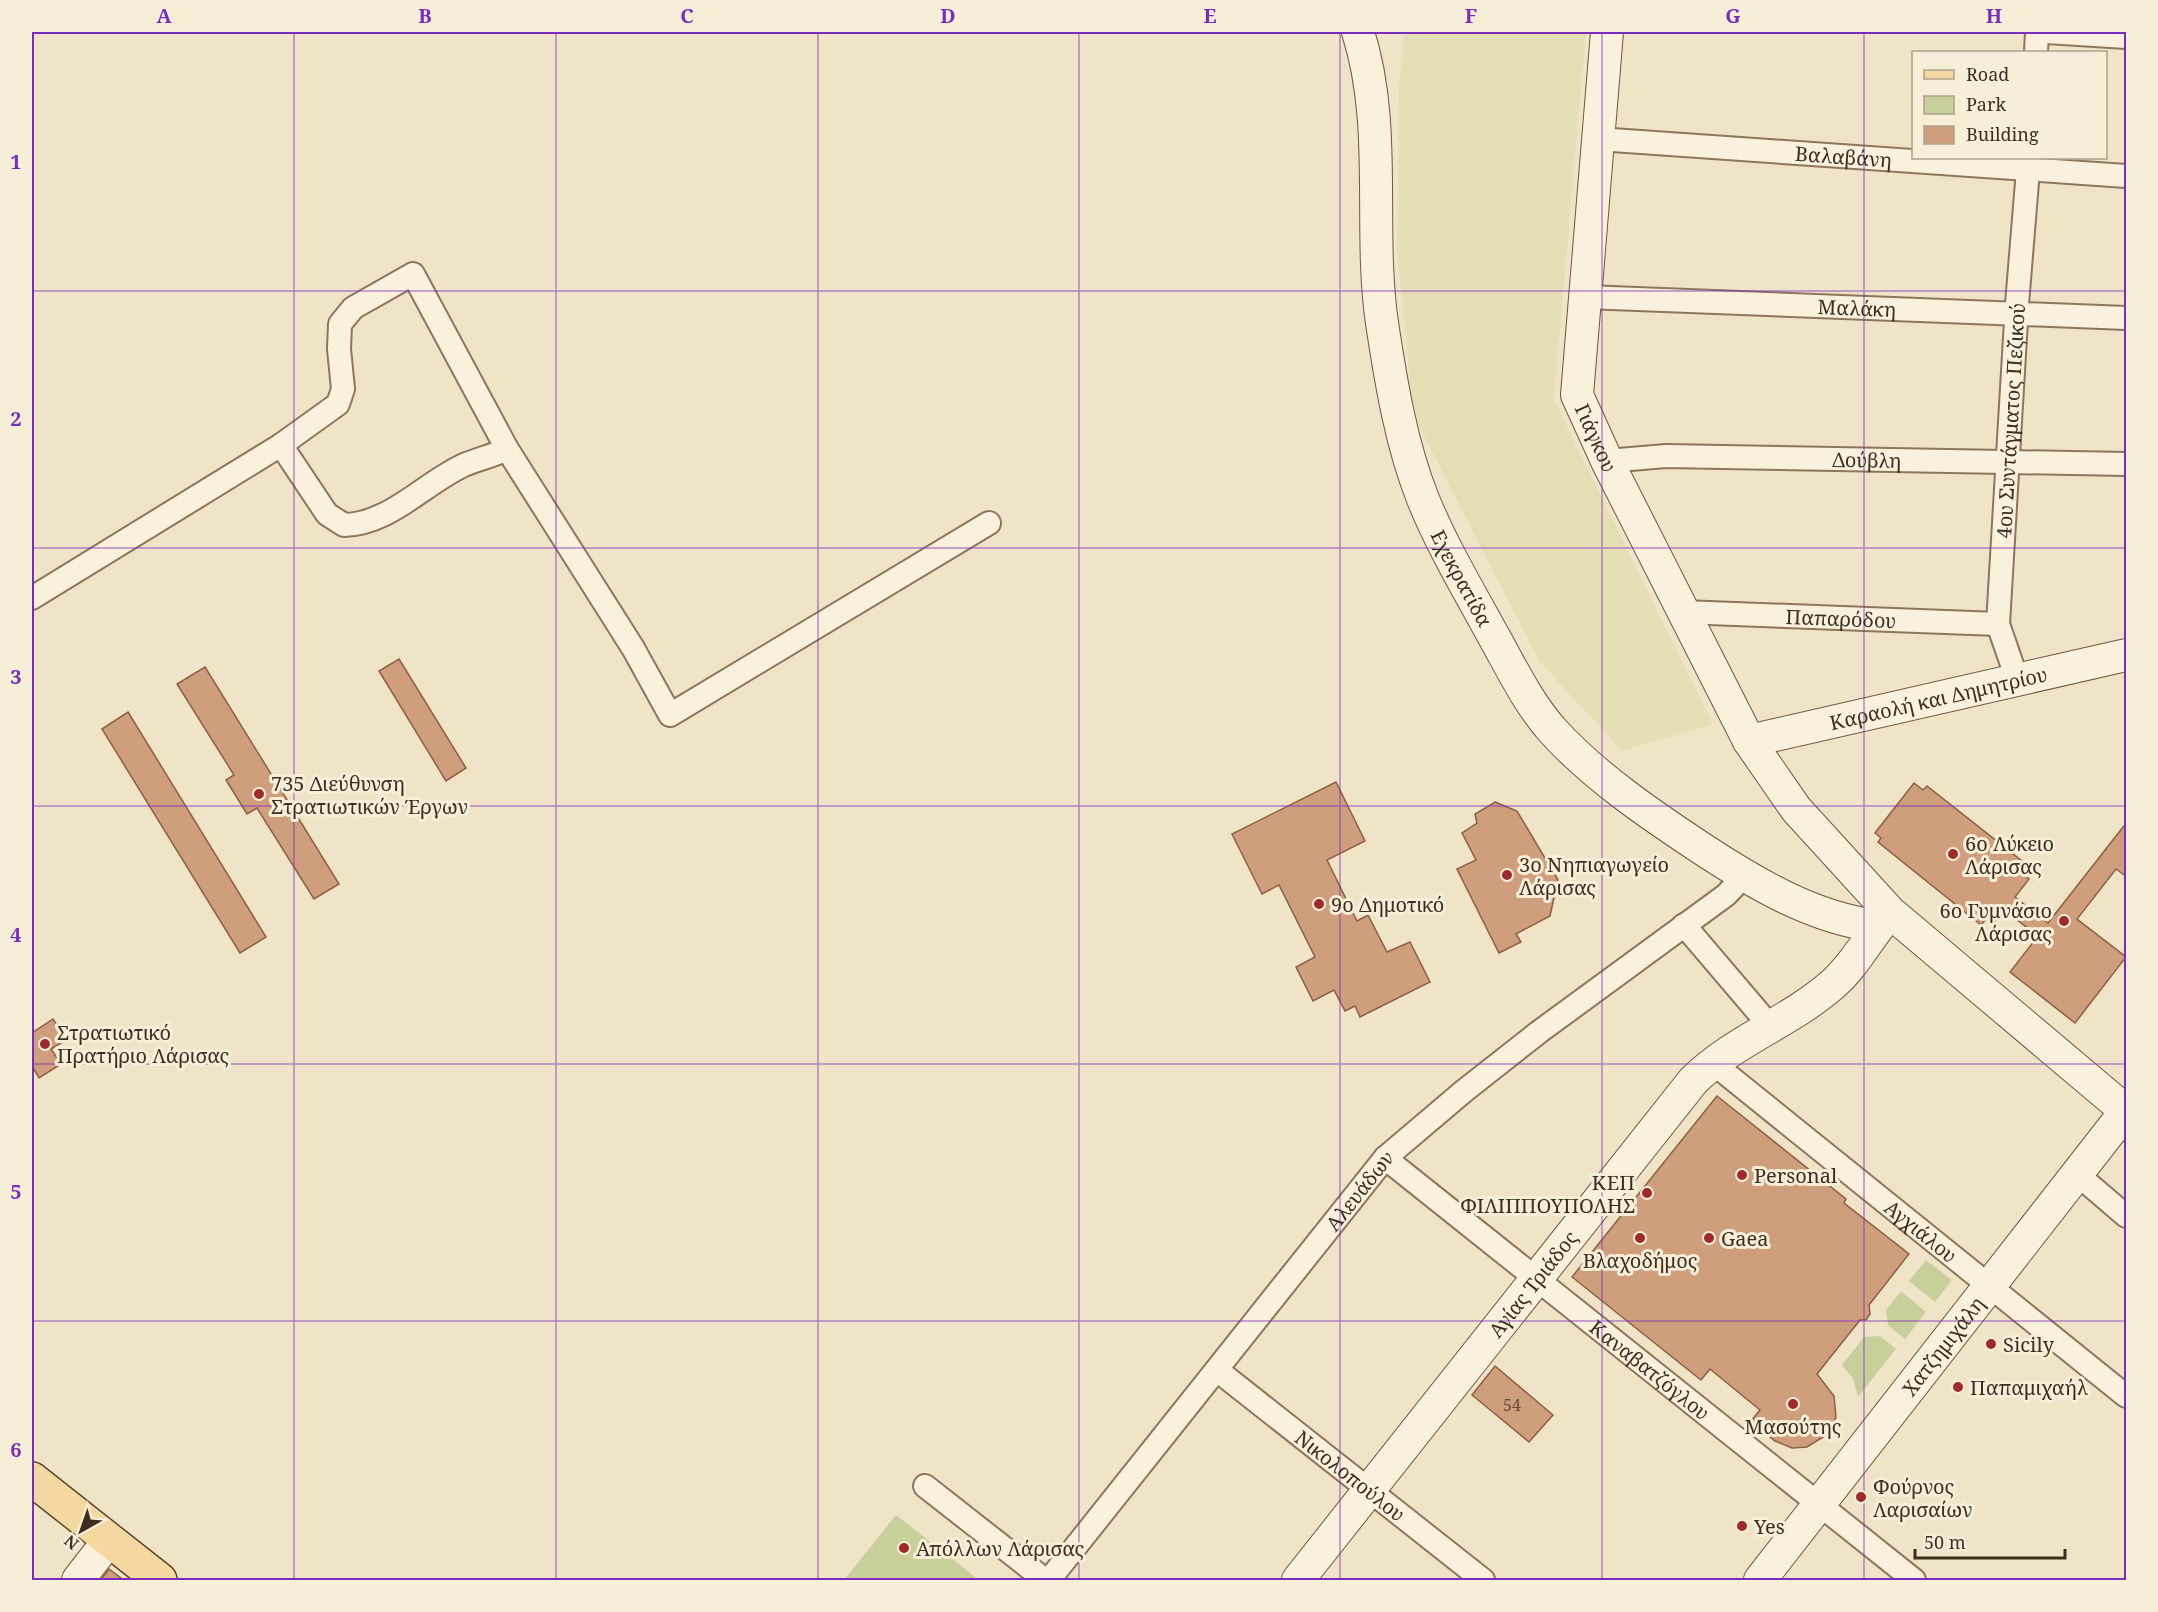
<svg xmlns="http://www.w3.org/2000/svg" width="2158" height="1612" font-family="'Noto Serif',serif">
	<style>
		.farmland { fill: #e6deb5 }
		.green { fill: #c9cf9b }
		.building { fill: #cf9f7d; stroke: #8d5f41; stroke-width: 1.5 }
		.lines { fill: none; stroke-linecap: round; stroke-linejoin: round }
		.street-casing { stroke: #8d765c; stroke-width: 26 }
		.secondary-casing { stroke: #6f573f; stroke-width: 34 }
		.primary-casing { stroke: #5b4430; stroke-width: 36 }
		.street { stroke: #faf1dc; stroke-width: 22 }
		.secondary { stroke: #faf1dc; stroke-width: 32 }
		.primary { stroke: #f3d9a0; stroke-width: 33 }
		.grid { fill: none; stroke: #7b2cbf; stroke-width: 1.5; stroke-opacity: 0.55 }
		.poi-dot { fill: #9e2a2b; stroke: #f7eed8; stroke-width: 2 }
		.labels { text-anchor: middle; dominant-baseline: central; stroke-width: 6; stroke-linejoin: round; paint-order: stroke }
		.number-label { font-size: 16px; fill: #624a37 }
		.street-label { font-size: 20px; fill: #3d2e20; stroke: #f7eed8 }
		.poi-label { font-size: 20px; fill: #3d2e20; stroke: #f7eed8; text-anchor: start }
		.neatline { fill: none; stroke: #7b2cbf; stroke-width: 2 }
		.grid-label { font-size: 20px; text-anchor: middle; font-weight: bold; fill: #7b2cbf }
	</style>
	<rect width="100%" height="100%" fill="#f0e4c8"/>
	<polygon class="farmland" points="1404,32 1586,32 1554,400 1713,724 1622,751 1539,661 1413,414 1397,249 1399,85"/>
	<g class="green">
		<polygon points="1926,1260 1952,1280 1935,1302 1909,1281"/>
		<polygon points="1901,1291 1926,1312 1905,1339 1888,1325 1886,1310"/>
		<polygon points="1880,1336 1896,1349 1858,1397 1853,1379 1842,1365 1864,1337"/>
		<polygon points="896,1515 979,1580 844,1580"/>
	</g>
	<g class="building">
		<polygon points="399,659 466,768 446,781 379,671"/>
		<polygon points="205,667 339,884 314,899 257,808 247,814 226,780 234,775 177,684"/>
		<polygon points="128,712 266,937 240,953 102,729"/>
		<polygon points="1336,782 1365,841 1327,860 1357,921 1368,915 1387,952 1410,942 1430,982 1360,1017 1355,1006 1345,1011 1334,990 1313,1001 1296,967 1315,957 1279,885 1262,894 1232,834"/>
		<polygon points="1914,783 1923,790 1927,786 2027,865 2021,873 2029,879 2015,897 2048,923 2127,822 2127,877 2116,869 2077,919 2126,957 2075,1023 2010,972 2038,936 2004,910 1994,923 1987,918 1981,925 1878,842 1881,838 1875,833"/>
		<polygon points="1495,802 1517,811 1558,880 1550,916 1516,934 1521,942 1499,953 1457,869 1476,860 1462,833 1477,823 1475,814"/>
		<polygon points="53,1019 66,1040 51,1049 61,1064 39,1078 32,1066 32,1033"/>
		<polygon points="1717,1096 1846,1199 1844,1203 1909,1254 1869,1305 1870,1314 1866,1320 1860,1320 1817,1374 1834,1396 1836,1417 1828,1434 1807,1447 1792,1448 1775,1441 1751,1421 1760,1410 1710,1369 1701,1380 1572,1277"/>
		<polygon points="1495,1366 1553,1415 1529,1442 1472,1395"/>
		<polygon points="109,1569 125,1581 100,1581"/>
	</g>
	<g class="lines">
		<defs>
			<g id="street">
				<polyline points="2047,32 2126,37"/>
				<polyline points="2036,52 2037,32"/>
				<path id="s1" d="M1598,139L2126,176"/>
				<path id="s2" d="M1585,297L2126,318"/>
				<path d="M281,445L327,514L344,525C390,524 423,484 464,465C478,459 493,456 507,449"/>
				<path id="s3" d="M1607,461L1666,456L2126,464"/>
				<polyline points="32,598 281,445 338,404 343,389 339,349 340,324 353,308 413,274 507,449 633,648 670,715 989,523"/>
				<path id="s4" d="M1683,612L1998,624"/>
				<path id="s5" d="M2017,679L1998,624L2017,304L2029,158"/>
				<polyline points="1684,925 1770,1026"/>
				<path id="s6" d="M1714,1064L2126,1396"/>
				<path id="s7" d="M1385,1158L1914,1580"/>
				<polyline points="2077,1174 2126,1216"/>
				<path id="s8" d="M1217,1370L1483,1580"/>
				<polyline points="925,1486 1045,1580"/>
				<path id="s9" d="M1049,1580L1385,1158L1464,1091L1539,1032L1726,895L1744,876"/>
			</g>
			<g id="secondary">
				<path id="s10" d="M1358,32C1388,126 1368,227 1382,323C1391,382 1401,444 1423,499C1442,546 1469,591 1493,635C1511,667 1528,703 1553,731C1595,777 1651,815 1704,850C1756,884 1815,919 1878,926"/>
				<path id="s11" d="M1607,32L1577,395L1607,461L1749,741L1796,809L1890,912L2126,1111"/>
				<path id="s12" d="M1749,741L2126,655"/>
				<polyline points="78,1580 109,1540"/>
				<path id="s13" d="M1298,1580L1693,1081C1733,1041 1790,1022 1833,984C1856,964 1869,936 1890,913"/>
				<path id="s14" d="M1760,1580L2126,1111"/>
			</g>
			<polyline id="primary" points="32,1479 160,1580"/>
		</defs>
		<use href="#street" class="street-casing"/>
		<use href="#secondary" class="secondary-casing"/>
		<use href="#primary" class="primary-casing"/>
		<use href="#street" class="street"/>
		<use href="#secondary" class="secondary"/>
		<use href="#primary" class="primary"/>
	</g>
	<path class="grid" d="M294,32V1580M556,32V1580M818,32V1580M1079,32V1580M1340,32V1580M1602,32V1580M1864,32V1580M32,291H2126M32,548H2126M32,806H2126M32,1064H2126M32,1321H2126"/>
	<g class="poi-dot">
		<circle cx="259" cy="794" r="6"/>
		<circle cx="1953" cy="854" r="6"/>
		<circle cx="1507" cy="875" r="6"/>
		<circle cx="1319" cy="904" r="6"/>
		<circle cx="2064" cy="921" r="6"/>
		<circle cx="45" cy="1044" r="6"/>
		<circle cx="1742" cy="1175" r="6"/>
		<circle cx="1647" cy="1193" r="6"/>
		<circle cx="1640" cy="1238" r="6"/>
		<circle cx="1709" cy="1238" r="6"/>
		<circle cx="1991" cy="1344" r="6"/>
		<circle cx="1958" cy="1387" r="6"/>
		<circle cx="1793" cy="1404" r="6"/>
		<circle cx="1861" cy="1497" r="6"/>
		<circle cx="1742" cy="1526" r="6"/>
		<circle cx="904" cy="1548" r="6"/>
	</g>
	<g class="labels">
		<g class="number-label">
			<text x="1512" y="1405">54</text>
		</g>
		<g class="street-label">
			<text stroke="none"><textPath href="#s1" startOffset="246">Βαλαβάνη</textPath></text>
			<text stroke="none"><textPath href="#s2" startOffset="272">Μαλάκη</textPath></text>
			<text stroke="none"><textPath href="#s5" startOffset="262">4ου Συντάγματος Πεζικού</textPath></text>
			<text stroke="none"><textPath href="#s11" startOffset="411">Γιάγκου</textPath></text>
			<text stroke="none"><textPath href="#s3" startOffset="260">Δούβλη</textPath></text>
			<text stroke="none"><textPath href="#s10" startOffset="562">Εχεκρατίδα</textPath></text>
			<text stroke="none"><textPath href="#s4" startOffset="158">Παπαρόδου</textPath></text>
			<text stroke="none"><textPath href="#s12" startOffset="194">Καραολή και Δημητρίου</textPath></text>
			<text stroke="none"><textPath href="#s9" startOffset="498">Αλευάδων</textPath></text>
			<text stroke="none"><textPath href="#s6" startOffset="266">Αγχιάλου</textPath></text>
			<text stroke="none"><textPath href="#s13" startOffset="378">Αγίας Τριάδος</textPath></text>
			<text stroke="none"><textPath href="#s14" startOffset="297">Χατζημιχάλη</textPath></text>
			<text stroke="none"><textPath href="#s7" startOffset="339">Καναβατζόγλου</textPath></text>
			<text stroke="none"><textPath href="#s8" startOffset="170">Νικολοπούλου</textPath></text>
		</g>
		<g class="poi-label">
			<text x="271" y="783">735 Διεύθυνση<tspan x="271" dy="23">Στρατιωτικών Έργων</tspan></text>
			<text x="1965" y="843">6ο Λύκειο<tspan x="1965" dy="23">Λάρισας</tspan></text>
			<text x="1519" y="864">3o Νηπιαγωγείο<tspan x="1519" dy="23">Λάρισας</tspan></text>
			<text x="1331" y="904">9ο Δημοτικό</text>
			<text x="2052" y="910" text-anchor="end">6ο Γυμνάσιο<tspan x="2052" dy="23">Λάρισας</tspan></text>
			<text x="57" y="1032">Στρατιωτικό<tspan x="57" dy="23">Πρατήριο Λάρισας</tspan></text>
			<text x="1754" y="1175">Personal</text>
			<text x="1635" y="1182" text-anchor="end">ΚΕΠ<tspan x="1635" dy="23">ΦΙΛΙΠΠΟΥΠΟΛΗΣ</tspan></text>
			<text x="1721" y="1238">Gaea</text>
			<text x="1640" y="1260" text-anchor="middle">Βλαχοδήμος</text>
			<text x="2003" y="1344">Sicily</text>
			<text x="1970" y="1387">Παπαμιχαήλ</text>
			<text x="1793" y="1426" text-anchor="middle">Μασούτης</text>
			<text x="1873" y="1486">Φούρνος<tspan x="1873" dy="23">Λαρισαίων</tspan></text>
			<text x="1754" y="1526">Yes</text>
			<text x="916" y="1548">Απόλλων Λάρισας</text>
		</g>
	</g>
	<rect width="2158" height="1612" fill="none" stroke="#f7eed8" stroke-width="66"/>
	<rect x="1912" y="51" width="195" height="108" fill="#f7eed8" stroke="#ada18e" stroke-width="1.5"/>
	<rect x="1924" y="70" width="30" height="9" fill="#f3d9a0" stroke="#ada18e" stroke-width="1.5"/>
	<text x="1966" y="81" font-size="18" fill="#3d2e20">Road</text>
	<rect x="1924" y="96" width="30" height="18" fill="#c9cf9b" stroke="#ada18e" stroke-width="1.5"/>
	<text x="1966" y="111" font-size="18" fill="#3d2e20">Park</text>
	<rect x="1924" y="126" width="30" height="18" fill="#cf9f7d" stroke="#ada18e" stroke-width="1.5"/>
	<text x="1966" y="141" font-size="18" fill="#3d2e20">Building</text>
	<g transform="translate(81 1531) rotate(220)" stroke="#f7eed8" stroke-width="4.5" paint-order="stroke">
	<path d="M0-4.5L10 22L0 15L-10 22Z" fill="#3d2e20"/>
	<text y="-9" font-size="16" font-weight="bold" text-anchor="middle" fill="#3d2e20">N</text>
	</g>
	<path d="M1915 1549v9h150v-9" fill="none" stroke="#3d2e20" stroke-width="3"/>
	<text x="1924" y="1549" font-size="18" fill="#3d2e20" stroke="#f7eed8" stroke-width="4.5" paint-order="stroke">50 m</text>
	<rect x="33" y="33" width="2092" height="1546" class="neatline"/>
	<g class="grid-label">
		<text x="164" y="23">A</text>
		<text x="425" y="23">B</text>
		<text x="687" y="23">C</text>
		<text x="948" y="23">D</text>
		<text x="1210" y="23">E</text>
		<text x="1471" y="23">F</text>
		<text x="1733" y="23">G</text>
		<text x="1994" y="23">H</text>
		<text x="16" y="169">1</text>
		<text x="16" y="426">2</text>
		<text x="16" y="684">3</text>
		<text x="16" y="942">4</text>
		<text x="16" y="1199">5</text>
		<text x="16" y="1457">6</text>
	</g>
</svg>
